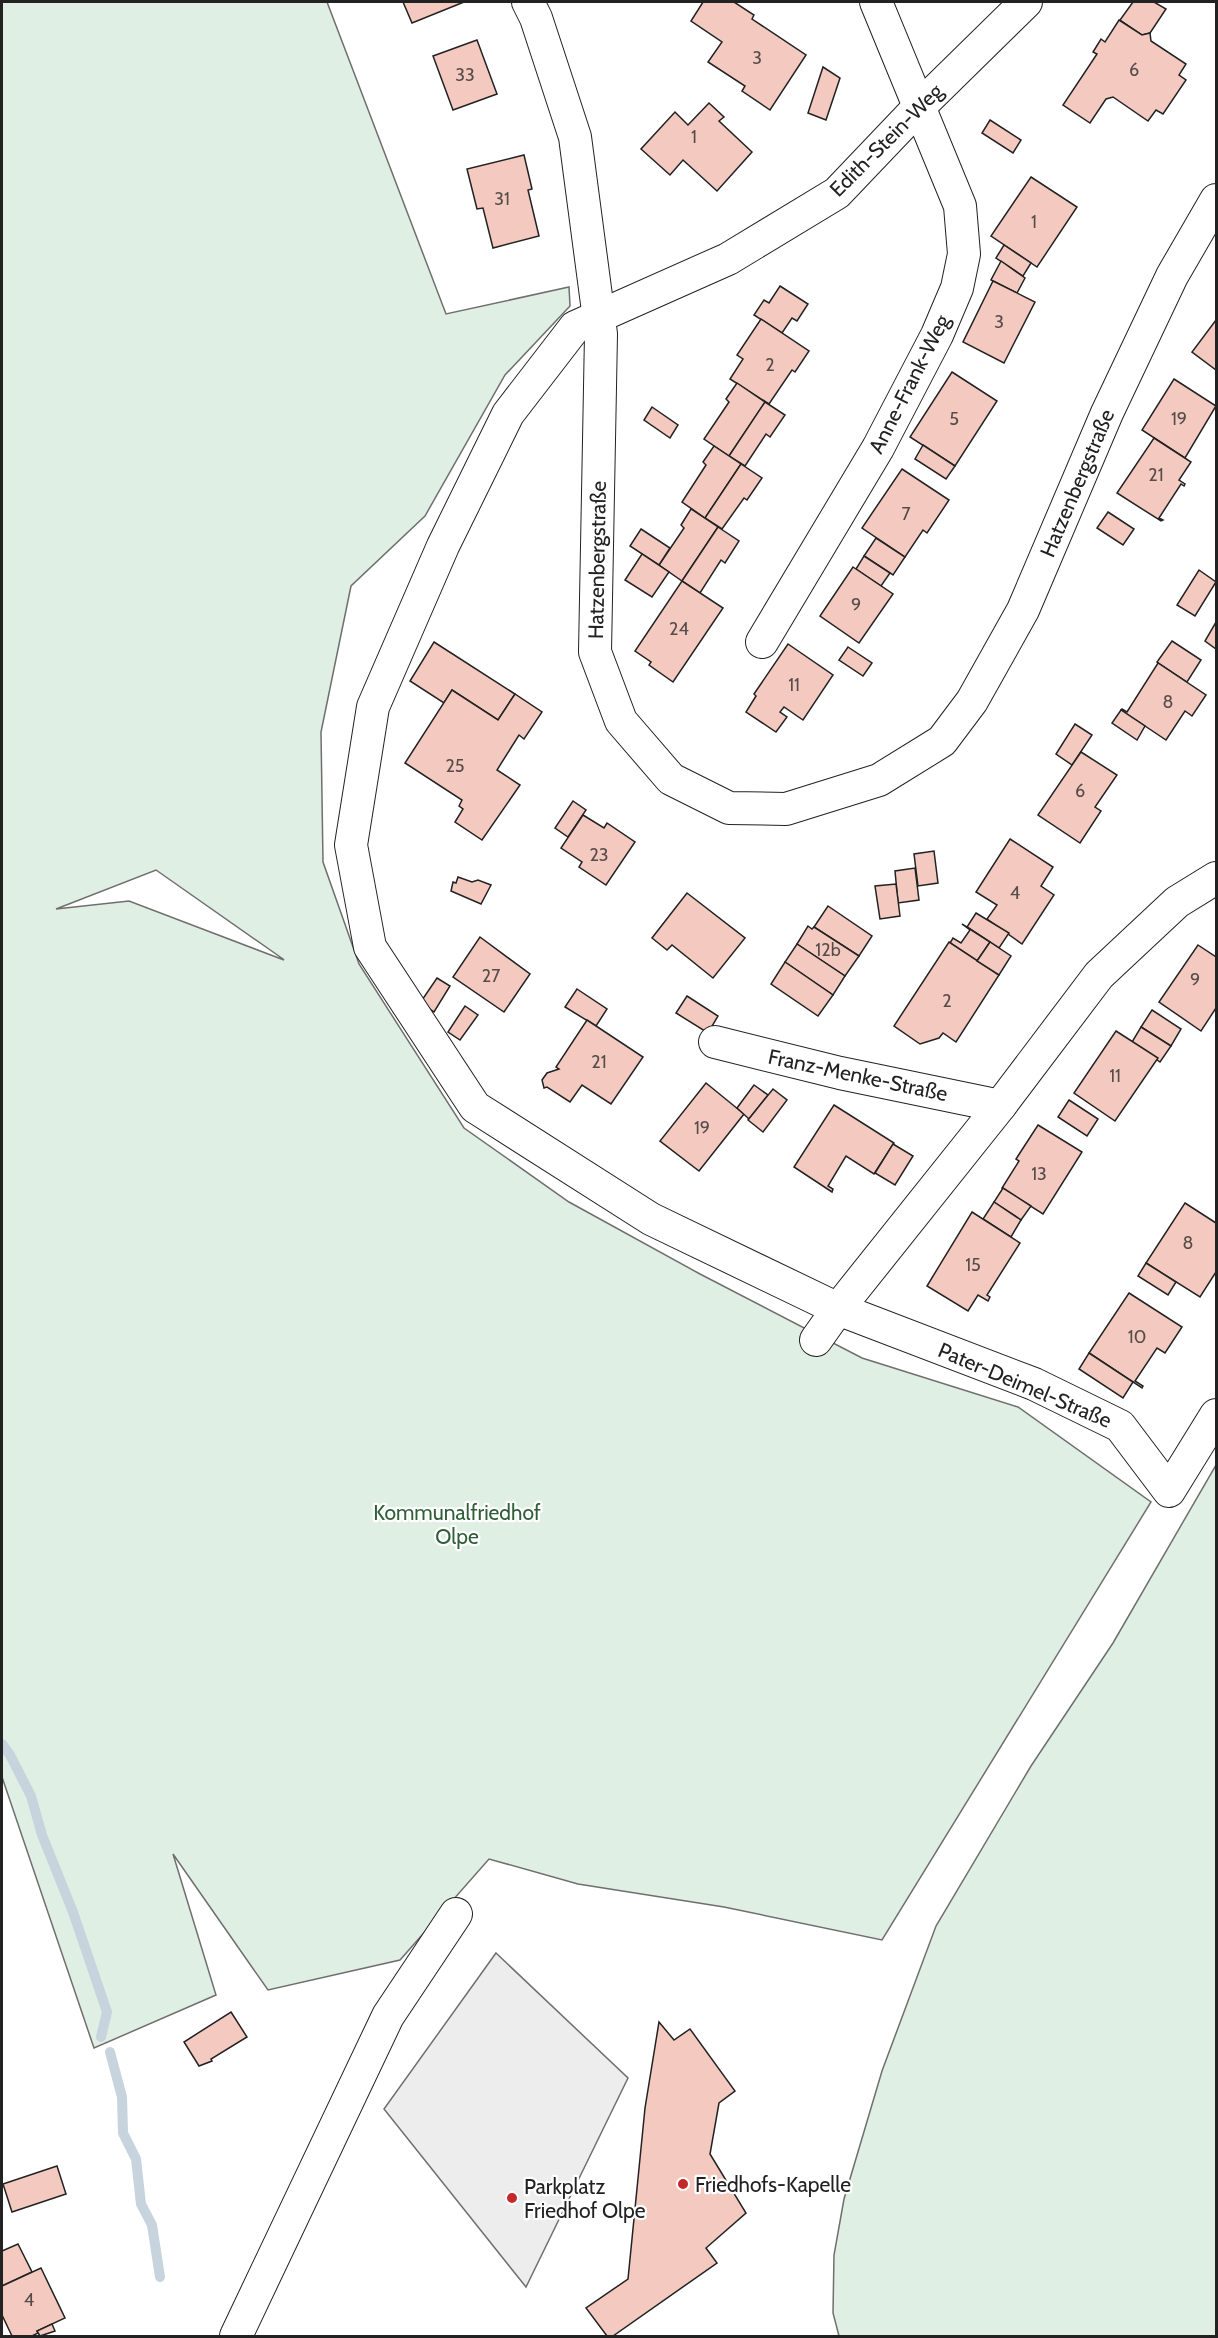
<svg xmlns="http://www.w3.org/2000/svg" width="1218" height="2338" font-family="Cabin,sans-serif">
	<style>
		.green { fill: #e0efe3; stroke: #6f6f6f; stroke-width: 1.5; fill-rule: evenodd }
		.parking { fill: #ededed; stroke: #6f6f6f; stroke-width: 1.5 }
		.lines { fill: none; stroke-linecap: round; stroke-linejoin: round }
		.stream { stroke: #c7d3dd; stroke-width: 10 }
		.building { fill: #f3c9c0; stroke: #222; stroke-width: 1.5 }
		.street-casing { stroke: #222; stroke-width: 34 }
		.street { stroke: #fff; stroke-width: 32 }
		.poi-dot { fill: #c62828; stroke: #fff; stroke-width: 2 }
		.labels { text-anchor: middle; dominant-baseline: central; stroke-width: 4.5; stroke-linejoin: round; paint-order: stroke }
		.number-label { font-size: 18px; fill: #564c4a }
		.street-label { font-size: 21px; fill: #222; stroke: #fff }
		.park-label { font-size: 21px; fill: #2f5e38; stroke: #fff }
		.poi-label { font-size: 21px; fill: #222; stroke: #fff; text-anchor: start }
	</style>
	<rect width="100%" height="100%" fill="#fff"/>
	<g class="green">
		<path d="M2,2H327L446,314L569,287L570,306L505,375L425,516L351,586L321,732L323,862L359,964L464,1128L569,1202L700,1274L862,1358L1018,1407L1151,1502L882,1940L724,1907L578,1884L489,1859L400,1960L268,1990L173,1854L216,1995L94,2048L2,1777ZM156,870L283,959L284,960L129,901L56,909Z"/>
		<polygon points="1216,1465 1216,2336 839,2336 833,2313 834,2255 844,2199 882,2071 936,1926 1031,1766 1113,1643"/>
	</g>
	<polygon class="parking" points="496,1953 628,2078 526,2287 384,2109"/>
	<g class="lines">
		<g class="stream">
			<polyline points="2,1744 10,1755 31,1796 42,1835 73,1912 107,2012 101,2037"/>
			<polyline points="110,2052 122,2097 123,2133 136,2159 141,2204 152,2225 160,2277"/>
		</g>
	</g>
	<g class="building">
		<polygon points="403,2 464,2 412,23"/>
		<polygon points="703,2 734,2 754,15 752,19 806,55 770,110 742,91 745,86 708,62 722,42 691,21"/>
		<polygon points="1133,2 1154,2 1166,9 1150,33 1142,35 1120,20"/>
		<polygon points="1119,20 1142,35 1150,33 1151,41 1186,64 1179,75 1186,80 1163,114 1156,110 1148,121 1113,97 1106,99 1090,123 1063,105 1097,54 1093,52 1101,39 1105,42"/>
		<polygon points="477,40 497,94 453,110 433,56"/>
		<polygon points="823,67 840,78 826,120 808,113"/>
		<polygon points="709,103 724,117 719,121 752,152 717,191 683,160 670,175 641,149 675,112 688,125"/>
		<polygon points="990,120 1021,140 1013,153 982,133"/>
		<polygon points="524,155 532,189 528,190 539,236 493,248 483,208 477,209 467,169"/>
		<polygon points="1031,177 1077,207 1037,267 991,236"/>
		<polygon points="1004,245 1031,263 1023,276 996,258"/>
		<polygon points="1001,261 1025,278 1017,293 991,280"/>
		<polygon points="993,281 1035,302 1004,363 963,342"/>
		<polygon points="780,286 808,304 797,321 792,318 782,333 754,315 764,300 769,303"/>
		<polygon points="761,319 809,351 795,372 792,370 769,404 730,379 743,359 737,355"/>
		<polygon points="1216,320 1216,370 1192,352"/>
		<polygon points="952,372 997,401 955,466 910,437"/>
		<polygon points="1174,379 1216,406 1185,458 1142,430"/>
		<polygon points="737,383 765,402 729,456 704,439 729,402 726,399"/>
		<polygon points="765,402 785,415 770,437 766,434 745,466 729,456"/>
		<polygon points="652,407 678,425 670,438 644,420"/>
		<polygon points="1154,438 1191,462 1179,480 1185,484 1184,486 1181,484 1159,518 1163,520 1161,521 1117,493"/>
		<polygon points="923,445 955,466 946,479 915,459"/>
		<polygon points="714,446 741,464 705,518 682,502 706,465 703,462"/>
		<polygon points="741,464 762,478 747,500 744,498 722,529 705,518"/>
		<polygon points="902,469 949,500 927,533 923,530 905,557 862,528"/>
		<polygon points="691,509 718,527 682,581 659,565 684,528 681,525"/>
		<polygon points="1108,512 1134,529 1123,545 1097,528"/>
		<polygon points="718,527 739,541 725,563 721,560 700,593 682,581"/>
		<polygon points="641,529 670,548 659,565 630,546"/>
		<polygon points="876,538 905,557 893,575 864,556"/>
		<polygon points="642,554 669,572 652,597 625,580"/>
		<polygon points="864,556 890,573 881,586 856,569"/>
		<polygon points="853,567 893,594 859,643 820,616"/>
		<polygon points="1199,570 1216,582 1195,616 1177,605"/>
		<polygon points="682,581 723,608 673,682 649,665 651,662 635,651"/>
		<polygon points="1216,622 1216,649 1205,641"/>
		<polygon points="1172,641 1201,660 1187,682 1157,662"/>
		<polygon points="434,642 515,694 498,720 452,690 444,703 410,681"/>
		<polygon points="788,644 833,675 803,720 784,707 780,712 787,717 776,732 746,712 756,696 754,694"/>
		<polygon points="848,647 872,663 863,676 839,660"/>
		<polygon points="1158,663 1206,695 1192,716 1185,711 1166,740 1121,710 1122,709 1127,712"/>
		<polygon points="452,690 498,720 515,694 542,712 524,739 519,735 497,770 520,785 482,840 455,822 463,809 459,806 462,800 405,763"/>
		<polygon points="1121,710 1145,726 1137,740 1112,723"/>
		<polygon points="1075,724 1092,735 1072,765 1056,754"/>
		<polygon points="1081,752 1117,775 1095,807 1101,811 1080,843 1038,815"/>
		<polygon points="573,801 586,810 568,837 555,828"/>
		<polygon points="583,815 604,828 607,823 635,842 606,885 579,867 582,862 561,848"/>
		<polygon points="1010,839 1053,867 1041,886 1054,895 1022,944 987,919 997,905 976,892"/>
		<polygon points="934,851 938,883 918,886 914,854"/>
		<polygon points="915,868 919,900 898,903 895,871"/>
		<polygon points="458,877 472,882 478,880 491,885 481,904 451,891 453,882 456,883"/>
		<polygon points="896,884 900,916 880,919 875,886"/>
		<polygon points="687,893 745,938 713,978 672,945 667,950 652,938"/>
		<polygon points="828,906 872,936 859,956 814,927"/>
		<polygon points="976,913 1009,933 999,948 967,927"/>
		<polygon points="962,924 990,942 977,961 950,943 953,938 961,943 970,930"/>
		<polygon points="808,926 812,929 814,927 859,956 845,976 797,944"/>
		<polygon points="480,937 530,974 504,1012 453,977"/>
		<polygon points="949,942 999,975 956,1042 943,1033 939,1038 920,1044 894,1026"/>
		<polygon points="990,942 1011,956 999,975 977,961"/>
		<polygon points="797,944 845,976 833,995 785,962"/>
		<polygon points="1198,945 1216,957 1216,1008 1201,1031 1159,1002"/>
		<polygon points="785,962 833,995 818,1016 771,984"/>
		<polygon points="437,978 450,986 434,1012 420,1003"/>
		<polygon points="577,989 607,1009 596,1026 565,1007"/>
		<polygon points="687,996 718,1016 708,1033 676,1013"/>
		<polygon points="465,1006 478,1015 460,1040 448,1032"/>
		<polygon points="1152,1010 1181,1029 1171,1046 1141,1027"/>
		<polygon points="587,1020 643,1057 611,1104 582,1085 570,1102 547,1087 544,1088 542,1080 547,1073 559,1069 556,1067"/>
		<polygon points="1141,1027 1171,1046 1160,1062 1132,1042"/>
		<polygon points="1116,1031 1158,1058 1115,1121 1074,1093"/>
		<polygon points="706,1083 744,1114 699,1171 660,1141"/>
		<polygon points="754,1085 768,1095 749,1119 737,1108"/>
		<polygon points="773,1089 787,1100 763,1132 748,1120"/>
		<polygon points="1069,1100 1098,1119 1087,1136 1058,1117"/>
		<polygon points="834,1105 894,1143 874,1174 846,1156 828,1186 833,1189 832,1192 794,1167"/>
		<polygon points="1038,1125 1082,1152 1043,1214 1002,1188 1019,1161 1016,1159"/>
		<polygon points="893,1144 913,1156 895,1185 875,1173"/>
		<polygon points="1003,1188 1031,1206 1021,1220 994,1202"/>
		<polygon points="994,1202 1021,1220 1011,1237 983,1219"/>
		<polygon points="1185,1203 1216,1223 1216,1272 1200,1297 1146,1263"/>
		<polygon points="972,1212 1020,1243 987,1295 990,1297 988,1301 978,1295 968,1311 927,1286"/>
		<polygon points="1146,1263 1176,1282 1168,1295 1138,1276"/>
		<polygon points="1129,1293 1182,1327 1165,1353 1157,1348 1135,1381 1143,1386 1142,1388 1089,1353"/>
		<polygon points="1089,1353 1133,1382 1123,1398 1079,1369"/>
		<polygon points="231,2012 247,2037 211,2059 212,2061 199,2066 184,2042"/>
		<polygon points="659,2022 674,2040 690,2029 735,2091 719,2103 710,2154 746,2213 706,2248 717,2263 613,2336 607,2336 586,2308 628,2279 645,2108"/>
		<polygon points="57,2166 66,2194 12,2212 3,2184"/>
		<polygon points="18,2244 32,2272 2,2286 2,2251"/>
		<polygon points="41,2268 65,2318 37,2331 38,2333 32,2336 12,2336 2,2315 2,2286"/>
		<polygon points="52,2324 55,2331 40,2336 37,2331"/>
	</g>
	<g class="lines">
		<defs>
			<g id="street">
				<polyline points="528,2 536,18 575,137 601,334 595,652 621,721 671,779 729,808 786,809 879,780 942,741 972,701 1023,610 1107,413 1172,276 1216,200"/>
				<polyline points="1026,2 918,108 837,193 728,259 575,327 508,414 443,546 373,707 351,845 370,947 475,1107 651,1219 838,1309 1034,1384 1120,1426 1169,1491 1216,1415"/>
				<polyline points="762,642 878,448 937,335 957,288 964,254 960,206 876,2"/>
				<polyline points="715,1042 840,1073 1000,1106"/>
				<polyline points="816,1340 838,1309 1000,1106 1099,975 1177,902 1216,878"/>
				<polyline points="236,2336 388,2016 456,1914"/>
			</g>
		</defs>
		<use href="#street" class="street-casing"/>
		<use href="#street" class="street"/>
	</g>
	<g class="poi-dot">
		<circle cx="683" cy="2184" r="6"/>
		<circle cx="512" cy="2198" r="6"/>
	</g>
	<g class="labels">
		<g class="number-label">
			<text x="757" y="58">3</text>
			<text x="1134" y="70">6</text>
			<text x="465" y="75">33</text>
			<text x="694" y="137">1</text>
			<text x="502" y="199">31</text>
			<text x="1034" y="222">1</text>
			<text x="999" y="322">3</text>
			<text x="770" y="365">2</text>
			<text x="954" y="419">5</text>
			<text x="1179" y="419">19</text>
			<text x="1156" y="475">21</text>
			<text x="906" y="514">7</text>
			<text x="856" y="605">9</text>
			<text x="679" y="629">24</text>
			<text x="794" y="685">11</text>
			<text x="1168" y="702">8</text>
			<text x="455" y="766">25</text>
			<text x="1080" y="791">6</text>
			<text x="599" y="855">23</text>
			<text x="1015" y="893">4</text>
			<text x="828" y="950">12b</text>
			<text x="491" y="976">27</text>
			<text x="1195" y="980">9</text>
			<text x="947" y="1001">2</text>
			<text x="599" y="1062">21</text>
			<text x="1115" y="1076">11</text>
			<text x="702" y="1128">19</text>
			<text x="1039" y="1174">13</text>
			<text x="1188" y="1243">8</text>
			<text x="973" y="1265">15</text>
			<text x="1137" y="1337">10</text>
			<text x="29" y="2300">4</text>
		</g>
		<g class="street-label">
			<text transform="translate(886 140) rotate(-45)">Edith-Stein-Weg</text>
			<text transform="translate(909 384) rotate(-63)">Anne-Frank-Weg</text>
			<text transform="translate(1077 483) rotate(-67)">Hatzenbergstraße</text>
			<text transform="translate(597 560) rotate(-89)">Hatzenbergstraße</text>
			<text transform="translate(858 1075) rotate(12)">Franz-Menke-Straße</text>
			<text transform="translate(1025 1385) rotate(23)">Pater-Deimel-Straße</text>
		</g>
		<g class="park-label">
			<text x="457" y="1512">Kommunalfriedhof<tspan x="457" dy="24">Olpe</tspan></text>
		</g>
		<g class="poi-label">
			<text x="695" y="2184">Friedhofs-Kapelle</text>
			<text x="524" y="2186">Parkplatz<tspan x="524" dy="24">Friedhof Olpe</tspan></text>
		</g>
	</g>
	<rect width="1218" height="2338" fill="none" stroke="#222222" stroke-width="6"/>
</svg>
